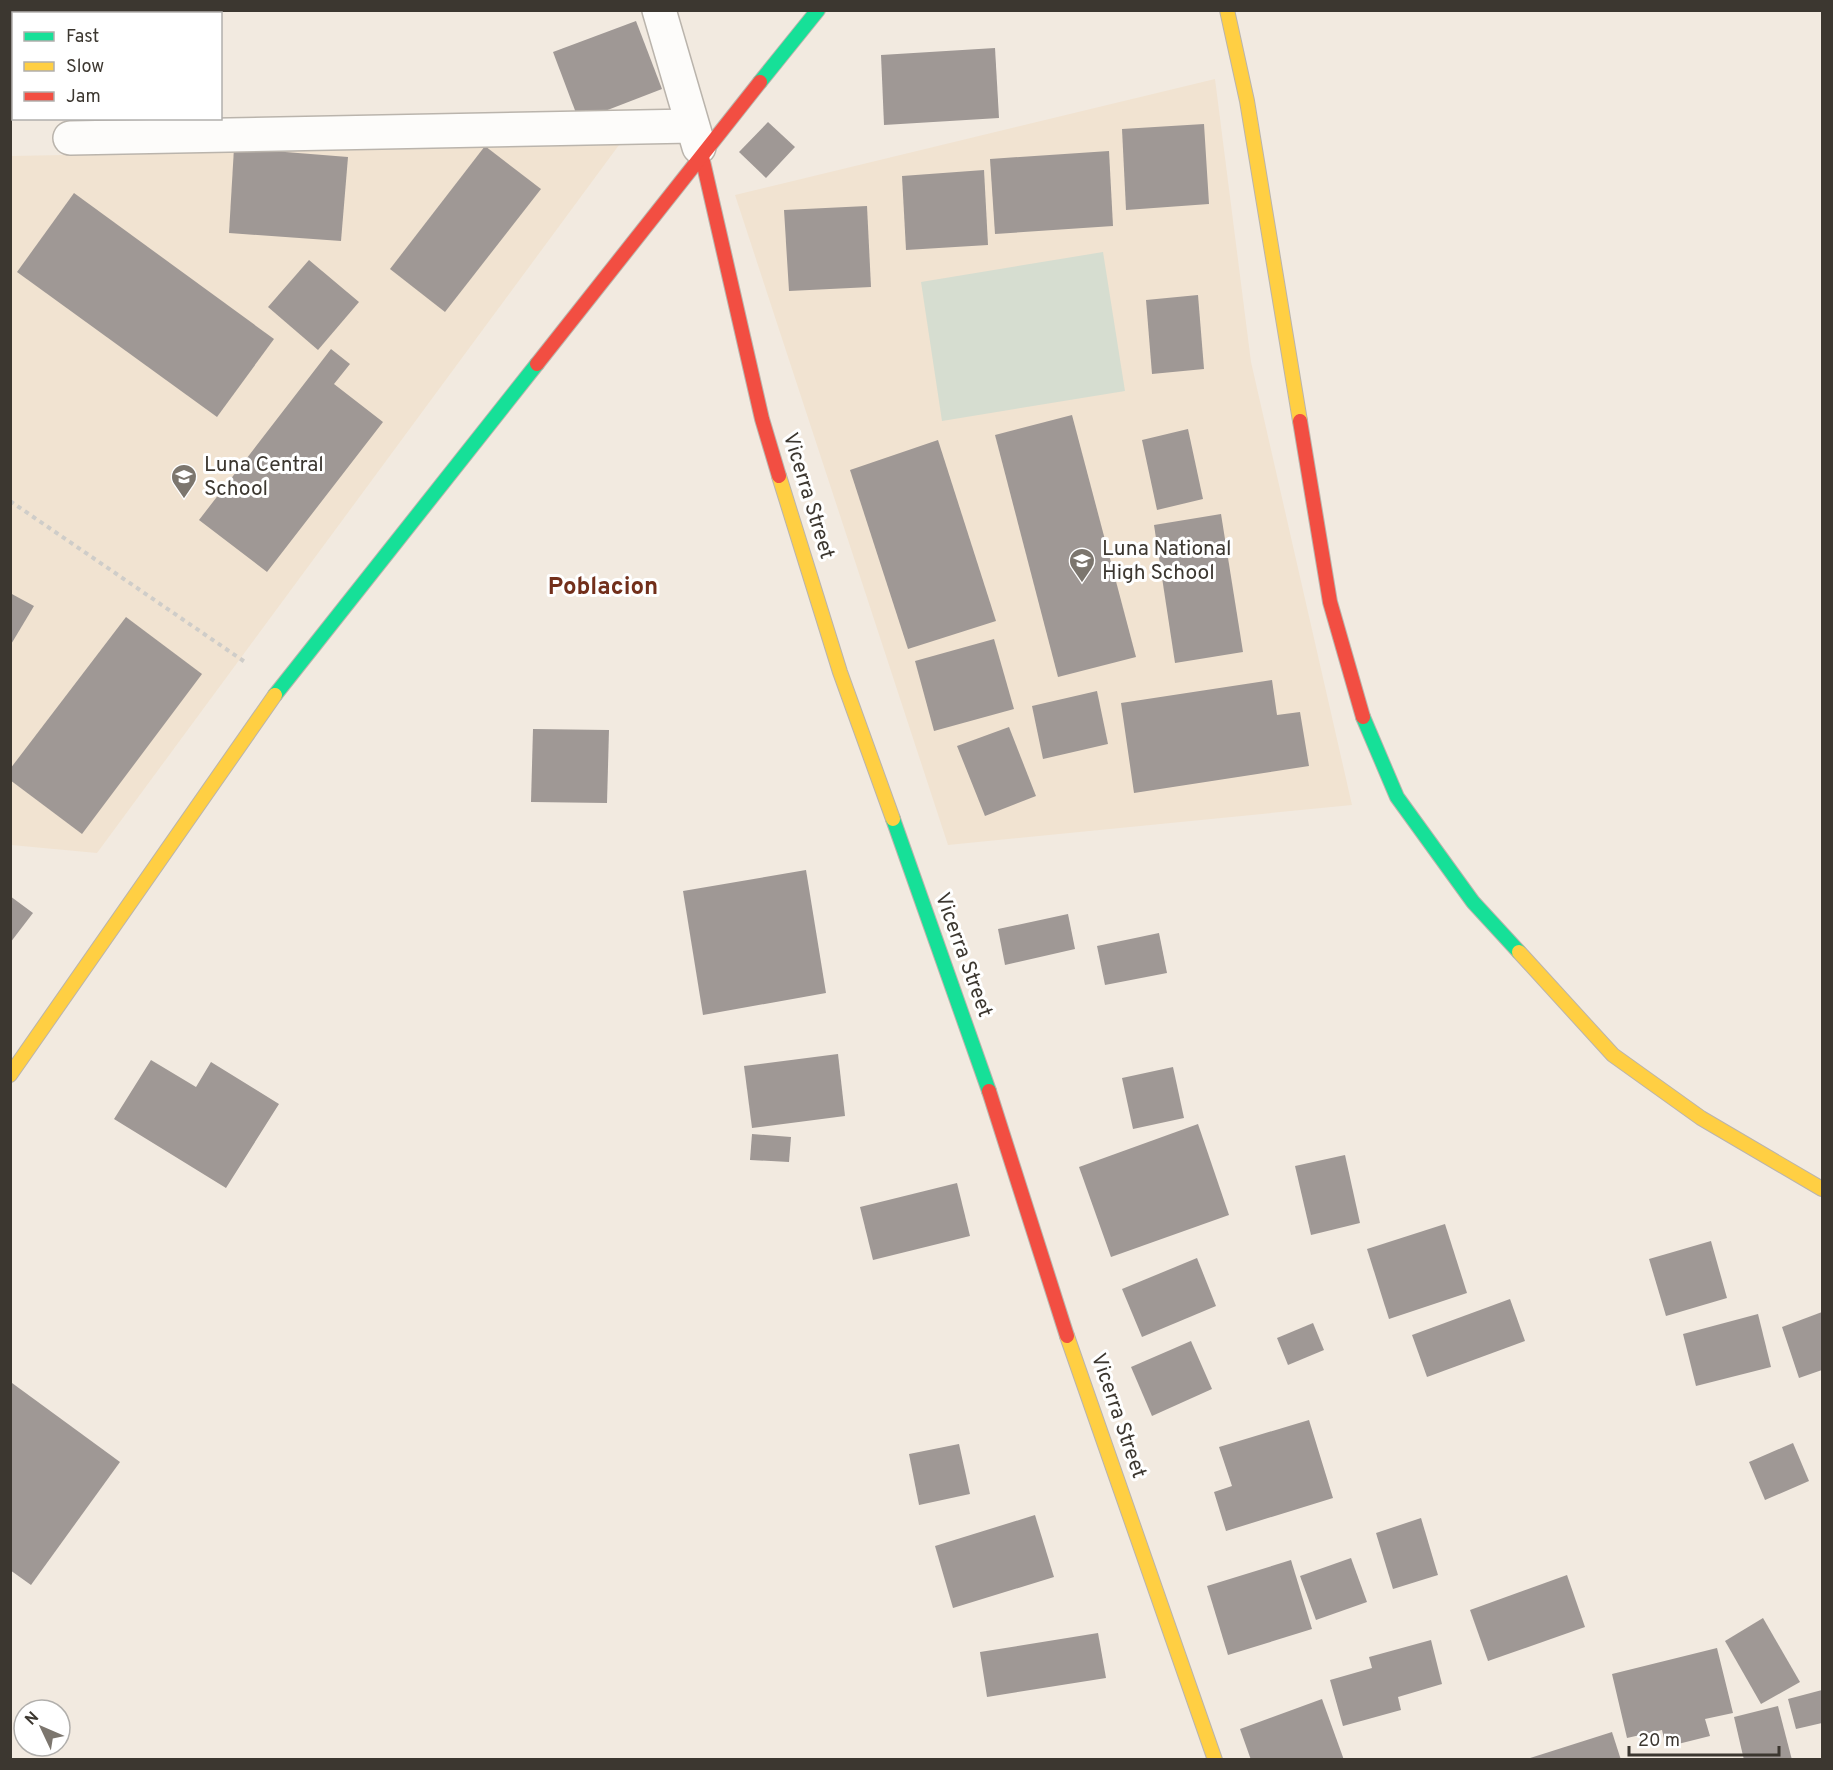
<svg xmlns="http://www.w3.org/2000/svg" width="1833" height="1770" font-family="Overpass,sans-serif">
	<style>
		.built { fill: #f1e3d1 }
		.green { fill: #d6ddd0 }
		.building { fill: #9f9895 }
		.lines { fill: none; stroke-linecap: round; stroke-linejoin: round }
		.street-casing { stroke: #bab4ac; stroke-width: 36 }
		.fast-casing { stroke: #bab4ac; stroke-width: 16 }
		.slow-casing { stroke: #bab4ac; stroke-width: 16 }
		.jam-casing { stroke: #bab4ac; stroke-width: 16 }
		.path { stroke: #cfcdc9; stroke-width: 4; stroke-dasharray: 4.5 4.5; stroke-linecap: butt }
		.street { stroke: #fdfcfa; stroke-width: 33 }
		.fast { stroke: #16e098; stroke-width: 14 }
		.slow { stroke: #ffcf43; stroke-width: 14 }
		.jam { stroke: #f24e42; stroke-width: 14 }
		.labels { text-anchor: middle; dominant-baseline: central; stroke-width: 6; stroke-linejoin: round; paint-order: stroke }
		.poi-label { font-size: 21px; fill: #3c3730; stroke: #fff; text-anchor: start }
		.street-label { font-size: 21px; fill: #3c3730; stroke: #fff }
		.quarter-label { font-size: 24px; font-weight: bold; fill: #722f1b; stroke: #fff }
	</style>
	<rect width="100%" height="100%" fill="#f2eae0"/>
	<g class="built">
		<polygon points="1215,79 1251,362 1352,805 948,845 735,195"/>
		<polygon points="619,145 97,853 11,845 10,156"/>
	</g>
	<polygon class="green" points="1103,252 1125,391 942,421 921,282"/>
	<g class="building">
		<polygon points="10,10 36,10 36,14 14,14 14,38 10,38"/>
		<polygon points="636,21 662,89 579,121 553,52"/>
		<polygon points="995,48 999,118 884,125 881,55"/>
		<polygon points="768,122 795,147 766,178 739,152"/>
		<polygon points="1204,124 1209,204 1126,210 1122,129"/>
		<polygon points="485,146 541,189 445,312 390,269"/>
		<polygon points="234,148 348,157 341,241 229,233"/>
		<polygon points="1109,151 1113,226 995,234 990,159"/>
		<polygon points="984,170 988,245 906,250 902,176"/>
		<polygon points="74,193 274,339 217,417 17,272"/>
		<polygon points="867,206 871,287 789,291 784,210"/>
		<polygon points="309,260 359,302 318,350 268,307"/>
		<polygon points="1198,295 1204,369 1152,374 1146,300"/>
		<polygon points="331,349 350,364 334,384 383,422 267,572 199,520"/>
		<polygon points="1072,415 1136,657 1058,677 995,435"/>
		<polygon points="1188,429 1203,499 1157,510 1142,440"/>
		<polygon points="938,440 996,621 908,649 850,470"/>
		<polygon points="1221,514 1243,652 1175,663 1154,525"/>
		<polygon points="10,593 34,606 10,646"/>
		<polygon points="126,617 202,674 82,834 10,780 10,769"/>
		<polygon points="994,639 1014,709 934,731 915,661"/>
		<polygon points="1272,680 1277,715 1300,712 1309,766 1134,793 1121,703"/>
		<polygon points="1097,691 1108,744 1043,759 1032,706"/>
		<polygon points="1009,727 1036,796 985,816 957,746"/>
		<polygon points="533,729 609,730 607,803 531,802"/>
		<polygon points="806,870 826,993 703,1015 683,891"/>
		<polygon points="10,896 33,913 10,943"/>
		<polygon points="1068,914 1075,949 1005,965 998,929"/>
		<polygon points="1159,933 1167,973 1105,985 1097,946"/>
		<polygon points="838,1054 845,1116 752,1128 744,1066"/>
		<polygon points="151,1060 196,1087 211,1062 279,1104 226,1188 114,1119"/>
		<polygon points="1173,1067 1184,1118 1133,1129 1122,1078"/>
		<polygon points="1198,1124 1229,1215 1111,1257 1079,1167"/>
		<polygon points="752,1134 791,1137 789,1162 750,1160"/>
		<polygon points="1345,1155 1360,1223 1311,1235 1295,1166"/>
		<polygon points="957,1183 970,1236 873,1260 860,1207"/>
		<polygon points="1445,1224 1467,1293 1389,1319 1367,1249"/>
		<polygon points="1711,1241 1727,1298 1666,1316 1649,1259"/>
		<polygon points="1197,1258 1216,1306 1142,1337 1122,1289"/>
		<polygon points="1510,1299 1525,1341 1427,1377 1412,1335"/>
		<polygon points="1822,1312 1822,1370 1799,1378 1782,1327"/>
		<polygon points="1758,1314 1771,1367 1696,1386 1683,1334"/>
		<polygon points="1313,1323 1324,1350 1288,1365 1277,1338"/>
		<polygon points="1191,1341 1212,1389 1152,1416 1131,1367"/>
		<polygon points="12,1383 120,1462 31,1585 10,1570"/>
		<polygon points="1309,1420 1333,1498 1226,1531 1214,1492 1232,1486 1219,1447"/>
		<polygon points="1793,1443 1809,1481 1765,1500 1749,1462"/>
		<polygon points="959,1444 970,1494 919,1505 909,1454"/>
		<polygon points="1035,1515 1054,1577 953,1608 935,1546"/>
		<polygon points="1421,1518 1438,1575 1393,1589 1376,1533"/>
		<polygon points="1351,1558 1367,1602 1316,1620 1300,1576"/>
		<polygon points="1291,1560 1312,1629 1228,1655 1207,1586"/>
		<polygon points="1567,1575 1585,1627 1488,1661 1470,1610"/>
		<polygon points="1763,1618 1800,1682 1761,1704 1725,1641"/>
		<polygon points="1098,1633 1106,1678 987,1697 980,1652"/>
		<polygon points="1431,1640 1442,1684 1398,1697 1401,1710 1343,1726 1330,1680 1372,1668 1369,1657"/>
		<polygon points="1717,1648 1733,1713 1705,1719 1710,1736 1666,1747 1662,1730 1627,1738 1612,1674"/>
		<polygon points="1822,1690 1822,1723 1796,1729 1788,1699"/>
		<polygon points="1322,1699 1344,1760 1251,1760 1240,1729"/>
		<polygon points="1778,1706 1792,1760 1744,1760 1734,1717"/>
		<polygon points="1612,1732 1621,1760 1527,1760 1527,1759"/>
	</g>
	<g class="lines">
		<defs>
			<g id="street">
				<polyline points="659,10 699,147"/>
				<polyline points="70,138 692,126"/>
			</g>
			<g id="fast">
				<polyline points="760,82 818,10"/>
				<polyline points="275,695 537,364"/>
				<polyline points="1363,717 1397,797 1473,902 1519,952"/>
				<polyline points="893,819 989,1091"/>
			</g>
			<g id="slow">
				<polyline points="1227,10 1247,101 1300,421"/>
				<polyline points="779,476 840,672 893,819"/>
				<polyline points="1519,952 1613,1055 1701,1118 1822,1189"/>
				<polyline points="10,1075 275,695"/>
				<polyline points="1067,1336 1215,1760"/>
			</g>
			<g id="jam">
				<polyline points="702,157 762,419 779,476"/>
				<polyline points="537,364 760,82"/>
				<polyline points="1300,421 1330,602 1363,717"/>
				<polyline points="989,1091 1067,1336"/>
			</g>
		</defs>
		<use href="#street" class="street-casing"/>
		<use href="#fast" class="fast-casing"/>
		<use href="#slow" class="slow-casing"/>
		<use href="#jam" class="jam-casing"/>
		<polyline class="path" points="10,501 245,662"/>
		<use href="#street" class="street"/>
		<use href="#fast" class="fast"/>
		<use href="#slow" class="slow"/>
		<use href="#jam" class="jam"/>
	</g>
	<defs>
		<symbol id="school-pin" viewBox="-11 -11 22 30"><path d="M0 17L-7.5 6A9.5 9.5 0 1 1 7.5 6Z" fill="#7c766e" stroke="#fff"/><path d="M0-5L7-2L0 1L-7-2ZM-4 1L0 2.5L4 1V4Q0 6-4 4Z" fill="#fff"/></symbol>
	</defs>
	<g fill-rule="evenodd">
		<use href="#school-pin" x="169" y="462" width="30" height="40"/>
		<use href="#school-pin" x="1067" y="546" width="30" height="40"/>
	</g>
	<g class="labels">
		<g class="poi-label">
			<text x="204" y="465">Luna Central<tspan x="204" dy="24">School</tspan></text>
			<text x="1102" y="549">Luna National<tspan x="1102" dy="24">High School</tspan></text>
		</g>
		<g class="street-label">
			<text transform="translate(808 496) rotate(73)">Vicerra Street</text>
			<text transform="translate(963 955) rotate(70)">Vicerra Street</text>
			<text transform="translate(1118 1416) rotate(71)">Vicerra Street</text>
		</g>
		<g class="quarter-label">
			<text x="603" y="588">Poblacion</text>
		</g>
	</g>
	<rect width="1833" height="1770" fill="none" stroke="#3c3730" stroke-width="24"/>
	<rect x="12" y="12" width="210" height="108" fill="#ffffff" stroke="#b1afac" stroke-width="1.5"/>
	<rect x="24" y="32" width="30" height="9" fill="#16e098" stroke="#b1afac" stroke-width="1.5"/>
	<text x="66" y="42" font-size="18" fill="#3c3730">Fast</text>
	<rect x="24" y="62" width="30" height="9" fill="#ffcf43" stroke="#b1afac" stroke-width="1.5"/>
	<text x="66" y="72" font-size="18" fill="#3c3730">Slow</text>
	<rect x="24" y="92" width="30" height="9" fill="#f24e42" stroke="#b1afac" stroke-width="1.5"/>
	<text x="66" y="102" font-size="18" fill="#3c3730">Jam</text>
	<g transform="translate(42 1728) rotate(314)"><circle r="28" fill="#ffffff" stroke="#b1afac" stroke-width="1.5"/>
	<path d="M0-4.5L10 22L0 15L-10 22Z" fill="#7c766e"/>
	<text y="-9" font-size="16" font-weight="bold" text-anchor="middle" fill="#3c3730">N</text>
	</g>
	<path d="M1629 1746v9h150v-9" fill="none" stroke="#3c3730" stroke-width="3"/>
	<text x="1638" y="1746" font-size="18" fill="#3c3730" stroke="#ffffff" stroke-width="4.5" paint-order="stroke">20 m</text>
</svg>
